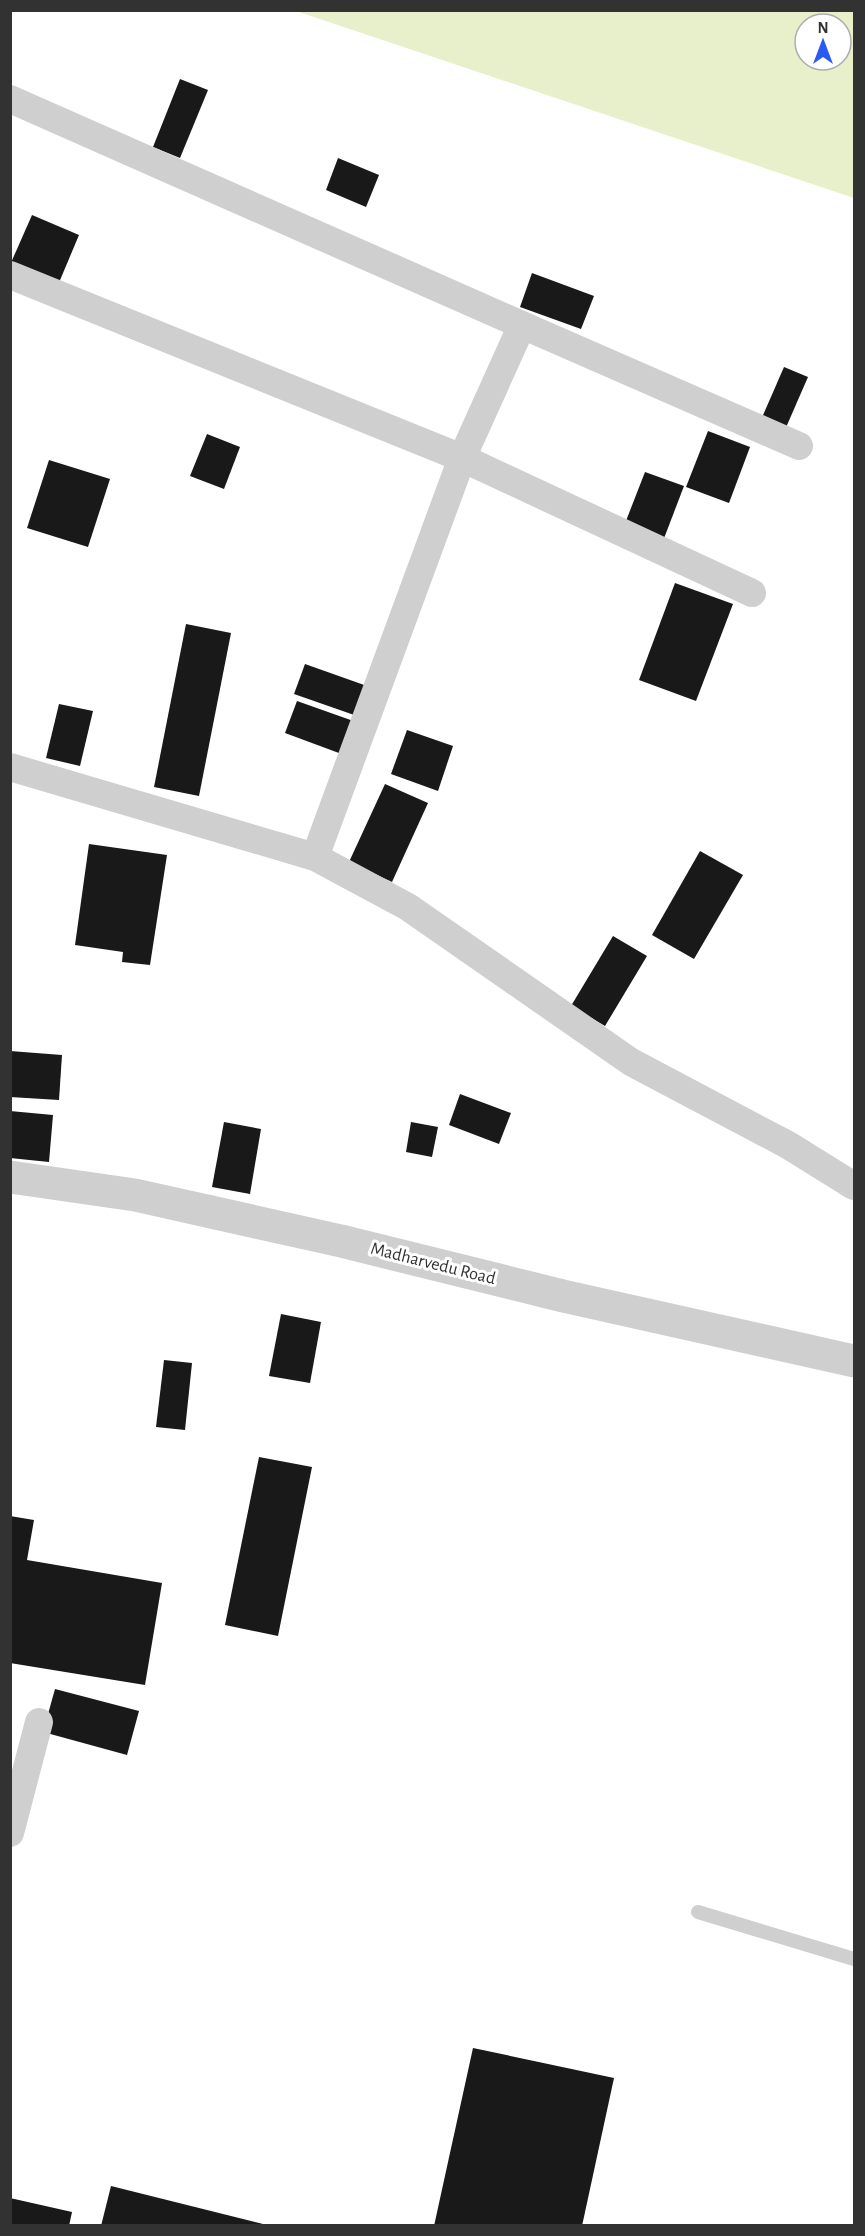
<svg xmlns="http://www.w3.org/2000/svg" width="865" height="2236" font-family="'Alegreya Sans',sans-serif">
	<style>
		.water { fill: #e8f0cb; fill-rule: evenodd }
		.building { fill: #191919 }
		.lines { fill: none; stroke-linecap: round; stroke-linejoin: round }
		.service { stroke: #cfcfcf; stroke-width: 14 }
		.minor { stroke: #cfcfcf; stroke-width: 28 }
		.tertiary { stroke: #cfcfcf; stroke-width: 33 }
		.labels { text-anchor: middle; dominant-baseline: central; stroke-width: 6; stroke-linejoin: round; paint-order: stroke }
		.street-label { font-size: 18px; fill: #323232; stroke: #fff }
	</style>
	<rect width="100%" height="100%" fill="#fff"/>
	<path class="water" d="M296,11H854V198ZM805,24H841V60H805Z"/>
	<g class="building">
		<polygon points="180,79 208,90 180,158 153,147"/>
		<polygon points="338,158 379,175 366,207 326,190"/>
		<polygon points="32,215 79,235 58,285 10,265"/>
		<polygon points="532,273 594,296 581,329 520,307"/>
		<polygon points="784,367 808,377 784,432 760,422"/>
		<polygon points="708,431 750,447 729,503 686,487"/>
		<polygon points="207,434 240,447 224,489 190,476"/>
		<polygon points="49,460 110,479 88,547 27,528"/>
		<polygon points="645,472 684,486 663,541 624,526"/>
		<polygon points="675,583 733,604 696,701 639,680"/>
		<polygon points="186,624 231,633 199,796 154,787"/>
		<polygon points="305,664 367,686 357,716 294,694"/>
		<polygon points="297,701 359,723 347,756 285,733"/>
		<polygon points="59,704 93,711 80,766 46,758"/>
		<polygon points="407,730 453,746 438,791 391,774"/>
		<polygon points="385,784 428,803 392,882 349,862"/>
		<polygon points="89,844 167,855 150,965 122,962 123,952 75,945"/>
		<polygon points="700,851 743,875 694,959 652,935"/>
		<polygon points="613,936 647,956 605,1026 571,1006"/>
		<polygon points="10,1051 62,1055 59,1100 10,1097"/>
		<polygon points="460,1094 511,1113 499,1144 449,1125"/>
		<polygon points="10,1111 53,1115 49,1162 10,1158"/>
		<polygon points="224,1122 261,1129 250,1194 212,1187"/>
		<polygon points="411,1122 438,1127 432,1157 406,1152"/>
		<polygon points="281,1314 321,1322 310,1383 269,1376"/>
		<polygon points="164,1360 192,1363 185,1430 156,1427"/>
		<polygon points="259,1457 312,1467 278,1636 225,1625"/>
		<polygon points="10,1516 34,1520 27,1560 162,1583 145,1685 10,1663"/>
		<polygon points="55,1689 139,1711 127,1755 43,1732"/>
		<polygon points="473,2048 614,2078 582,2226 434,2226"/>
		<polygon points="111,2186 267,2225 267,2226 101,2226"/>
		<polygon points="10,2198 72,2212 69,2226 10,2226"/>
	</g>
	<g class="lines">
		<polyline class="service" points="698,1912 854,1959"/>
		<g class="minor">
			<polyline points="10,99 522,325"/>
			<polyline points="10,275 462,458 752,593"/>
			<polyline points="10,767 315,857 408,907 631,1062 788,1145 854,1186"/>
			<polyline points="315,857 462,458 522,325 799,446"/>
			<polyline points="10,1833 39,1722"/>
		</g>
		<polyline class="tertiary" points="10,1177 135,1195 341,1241 563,1296 854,1361"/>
	</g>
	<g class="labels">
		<g class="street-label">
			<text transform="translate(433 1264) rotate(14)">Madharvedu Road</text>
		</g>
	</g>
	<rect width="865" height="2236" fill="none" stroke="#323232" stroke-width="24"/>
	<g transform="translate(823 42)"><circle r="28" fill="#ffffff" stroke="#adadad" stroke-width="1.5"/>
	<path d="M0-4.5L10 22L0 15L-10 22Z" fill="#295af5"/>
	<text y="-9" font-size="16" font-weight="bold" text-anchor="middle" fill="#323232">N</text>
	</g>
</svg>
